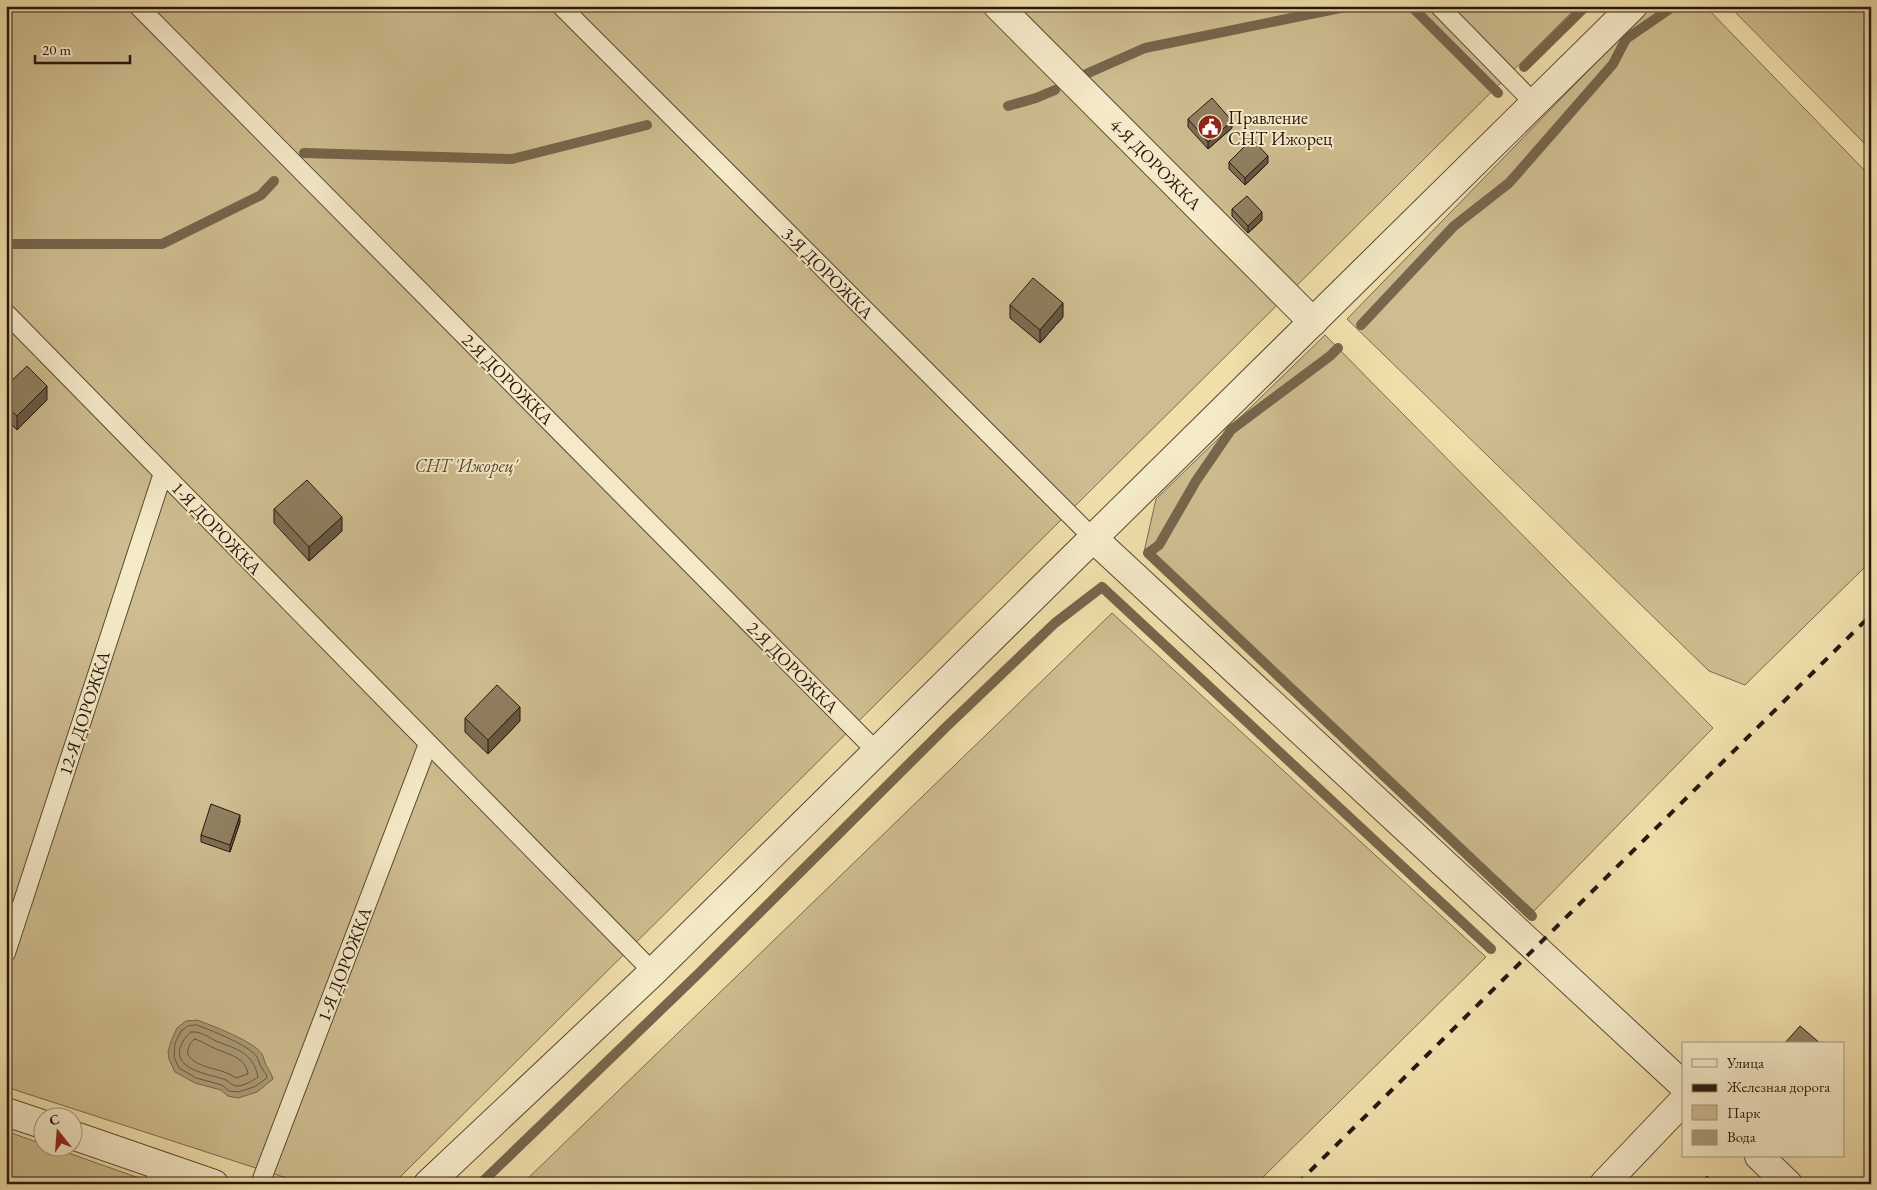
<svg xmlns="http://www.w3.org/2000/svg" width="1877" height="1190" font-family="'EB Garamond',serif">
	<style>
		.green { fill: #cebd90; stroke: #7a6a4f }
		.water { fill: #ac9b76; stroke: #77664c }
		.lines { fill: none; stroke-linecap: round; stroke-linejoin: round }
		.shore { stroke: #6a5942; stroke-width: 1 }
		.stream { stroke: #77664c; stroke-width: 10 }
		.lane-casing { stroke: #594935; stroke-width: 20 }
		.street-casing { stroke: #594935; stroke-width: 30 }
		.lane { stroke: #f5eac8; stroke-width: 18 }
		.street { stroke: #f5eac8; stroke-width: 28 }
		.rail { stroke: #27170e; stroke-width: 4; stroke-dasharray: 9 9; stroke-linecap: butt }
		.wall { fill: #7c6d53; stroke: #27170e }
		.shaded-wall { fill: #655943; stroke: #27170e }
		.building { fill: #907f60; stroke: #27170e }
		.labels { text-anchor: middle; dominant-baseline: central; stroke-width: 4; stroke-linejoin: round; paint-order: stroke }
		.poi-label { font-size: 18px; fill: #27170e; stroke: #f5eac8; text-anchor: start }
		.street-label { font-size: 18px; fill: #27170e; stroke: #f5eac8 }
		.park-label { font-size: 18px; font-style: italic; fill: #594935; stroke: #f5eac8 }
	</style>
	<rect width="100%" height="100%" fill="#f0dfab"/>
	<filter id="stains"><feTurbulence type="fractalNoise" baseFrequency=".004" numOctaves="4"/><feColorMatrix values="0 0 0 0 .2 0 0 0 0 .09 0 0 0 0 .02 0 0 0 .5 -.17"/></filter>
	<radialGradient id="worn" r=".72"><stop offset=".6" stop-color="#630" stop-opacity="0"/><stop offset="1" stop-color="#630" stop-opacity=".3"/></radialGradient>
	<g class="green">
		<polygon points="6,6 1578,6 393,1184 305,1184 6,1087"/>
		<polygon points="1651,6 1705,6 1871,177 1871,561 1745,685 1709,671 1347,319"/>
		<polygon points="1729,6 1871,6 1871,150"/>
		<polygon points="1325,335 1713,728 1534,911 1144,552 1156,499"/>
		<polygon points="1112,613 1486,957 1256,1184 522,1184"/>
		<polygon points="6,1131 42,1144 42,1148 54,1148 142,1179 141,1184 6,1184"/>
	</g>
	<path class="water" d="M197,1020C211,1025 255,1042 262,1054C264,1057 264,1062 266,1065C269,1070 271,1073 273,1079L257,1092L238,1098L228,1096L221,1090L195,1083L175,1072L169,1059L168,1052L171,1041L177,1028L186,1021Z"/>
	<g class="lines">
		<g class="shore">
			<path d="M197,1025C210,1030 251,1046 257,1057C259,1060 259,1065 262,1068C264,1073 267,1073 267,1078L254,1087L238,1092L229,1091L222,1085L196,1078L179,1068L174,1057L175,1043L181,1031L188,1026Z"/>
			<path d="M191,1032C201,1031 208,1037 216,1041C236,1049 253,1052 258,1077C252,1081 244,1086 237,1086C231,1086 229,1080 223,1079C209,1074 174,1070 180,1048C182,1042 186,1036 191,1032Z"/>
			<path d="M195,1039C202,1041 207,1045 214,1048C227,1054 246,1057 248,1074L236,1078C222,1067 198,1070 188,1055C187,1050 190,1041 195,1039Z"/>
		</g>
		<g class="stream">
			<polyline points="1411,6 1498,93"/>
			<polyline points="1524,67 1586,6"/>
			<polyline points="1086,74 1145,48 1350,6"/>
			<polyline points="1008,106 1036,98 1055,90"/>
			<polyline points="304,153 512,159 647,125"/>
			<polyline points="6,244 162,244 261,195 274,181"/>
			<polyline points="1361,325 1454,226 1509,183 1613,64 1626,39 1674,6"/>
			<polyline points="1338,348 1330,356 1231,430 1196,481 1159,545 1148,553 1532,916"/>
			<polyline points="480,1184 697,975 945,728 1055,623 1102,587 1491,949"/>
		</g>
		<defs>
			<g id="lane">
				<polyline points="138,6 877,752"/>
				<polyline points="561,6 1094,539"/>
				<polyline points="1439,6 1535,104"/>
				<polyline points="6,313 653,972"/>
				<polyline points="6,953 163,473"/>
				<polyline points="154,1184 159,1165"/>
				<polyline points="260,1184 428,744"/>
			</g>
			<g id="street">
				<polyline points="998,6 1313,322"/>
				<polyline points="1094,539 1683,1085"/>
				<polyline points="6,1112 42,1124"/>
				<polyline points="72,1135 214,1184"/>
				<polyline points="1759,1156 1788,1184"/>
				<polyline points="428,1184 653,972 1633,6"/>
				<polyline points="1604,1184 1683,1101"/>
			</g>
		</defs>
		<use href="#lane" class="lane-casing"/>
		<use href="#street" class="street-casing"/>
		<use href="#lane" class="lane"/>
		<use href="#street" class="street"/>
		<polyline class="rail" points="1297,1184 1871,615"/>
	</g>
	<g class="wall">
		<polygon points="1188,119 1232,128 1208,149 1188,127"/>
		<polygon points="1229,162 1268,163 1245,185 1229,169"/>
		<polygon points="1232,209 1262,220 1248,233 1232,216"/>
		<polygon points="1010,305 1063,317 1040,343 1010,318"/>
		<polygon points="6,386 47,400 17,430 6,419"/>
		<polygon points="274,509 342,531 309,561 274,523"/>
		<polygon points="465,718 520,721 488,754 465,732"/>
		<polygon points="240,822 230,852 201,842 201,835"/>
	</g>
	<g class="shaded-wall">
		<polygon points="1232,121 1232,128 1208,149 1208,142"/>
		<polygon points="1268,156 1268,163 1245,185 1245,178"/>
		<polygon points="1262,212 1262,220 1248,233 1248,226"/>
		<polygon points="1063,303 1063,317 1040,343 1040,330"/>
		<polygon points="47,386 47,400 17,430 17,416"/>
		<polygon points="342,517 342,531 309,561 309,547"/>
		<polygon points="520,707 520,721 488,754 488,740"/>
		<polygon points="240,815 240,822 230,852 230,845"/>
	</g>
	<g class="building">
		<polygon points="1212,98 1232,121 1208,142 1188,119"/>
		<polygon points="1252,139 1268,156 1245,178 1229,162"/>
		<polygon points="1247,196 1262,212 1248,226 1232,209"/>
		<polygon points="1033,278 1063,303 1040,330 1010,305"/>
		<polygon points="27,366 47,386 17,416 6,406 6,386"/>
		<polygon points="307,480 342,517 309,547 274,509"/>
		<polygon points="497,685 520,707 488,740 465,718"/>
		<polygon points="211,804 240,815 230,845 201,835"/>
		<polygon points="1800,1026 1821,1044 1784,1044"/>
		<polygon points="1707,1176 1714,1184 1699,1184"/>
	</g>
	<defs>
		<symbol id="civic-disc" viewBox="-11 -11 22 22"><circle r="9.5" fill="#8f2418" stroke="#f5eac8"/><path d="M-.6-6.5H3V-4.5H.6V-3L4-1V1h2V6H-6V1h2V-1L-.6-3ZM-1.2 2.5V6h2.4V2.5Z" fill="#fff"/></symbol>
	</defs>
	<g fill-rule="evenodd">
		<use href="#civic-disc" x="1196" y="113" width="28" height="28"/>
	</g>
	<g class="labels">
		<g class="poi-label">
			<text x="1228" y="117">Правление<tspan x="1228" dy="21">СНТ Ижорец</tspan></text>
		</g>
		<g class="street-label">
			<text transform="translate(1156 164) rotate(45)">4-Я ДОРОЖКА</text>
			<text transform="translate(828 273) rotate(45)">3-Я ДОРОЖКА</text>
			<text transform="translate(508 379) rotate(45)">2-Я ДОРОЖКА</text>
			<text transform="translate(217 528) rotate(46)">1-Я ДОРОЖКА</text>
			<text transform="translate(793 667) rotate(45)">2-Я ДОРОЖКА</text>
			<text transform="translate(84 713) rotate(-72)">12-Я ДОРОЖКА</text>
			<text transform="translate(344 964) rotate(-69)">1-Я ДОРОЖКА</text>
		</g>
		<g class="park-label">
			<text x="466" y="465">СНТ 'Ижорец'</text>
		</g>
	</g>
	<rect width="1877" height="1190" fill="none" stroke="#f0dfab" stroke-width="25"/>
	<rect x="8" y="8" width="1862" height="1175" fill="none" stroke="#27170e" stroke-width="2.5"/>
	<rect x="12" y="12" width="1852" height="1165" fill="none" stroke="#27170e"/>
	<rect x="1682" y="1042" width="162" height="115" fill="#f5eac8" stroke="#a3967e"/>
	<rect x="1692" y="1059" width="25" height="8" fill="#f5eac8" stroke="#a3967e"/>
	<text x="1727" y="1068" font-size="15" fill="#27170e">Улица</text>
	<rect x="1692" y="1084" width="25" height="8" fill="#27170e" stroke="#a3967e"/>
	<text x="1727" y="1092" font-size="15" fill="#27170e">Железная дорога</text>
	<rect x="1692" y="1105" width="25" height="15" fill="#cebd90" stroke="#a3967e"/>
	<text x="1727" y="1118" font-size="15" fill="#27170e">Парк</text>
	<rect x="1692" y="1130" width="25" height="15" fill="#ac9b76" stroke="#a3967e"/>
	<text x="1727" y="1142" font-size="15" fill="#27170e">Вода</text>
	<g transform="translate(58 1132) rotate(343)"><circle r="24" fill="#f5eac8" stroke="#a3967e"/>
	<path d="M0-4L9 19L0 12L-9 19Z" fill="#8f2418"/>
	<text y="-8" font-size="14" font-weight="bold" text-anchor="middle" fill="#27170e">С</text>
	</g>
	<path d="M35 55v8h95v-8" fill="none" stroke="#27170e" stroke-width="2.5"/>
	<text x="42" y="55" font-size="15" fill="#27170e" stroke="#f5eac8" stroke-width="4" paint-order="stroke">20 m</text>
	<rect width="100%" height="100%" filter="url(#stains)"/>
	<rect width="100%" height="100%" fill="url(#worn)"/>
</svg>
